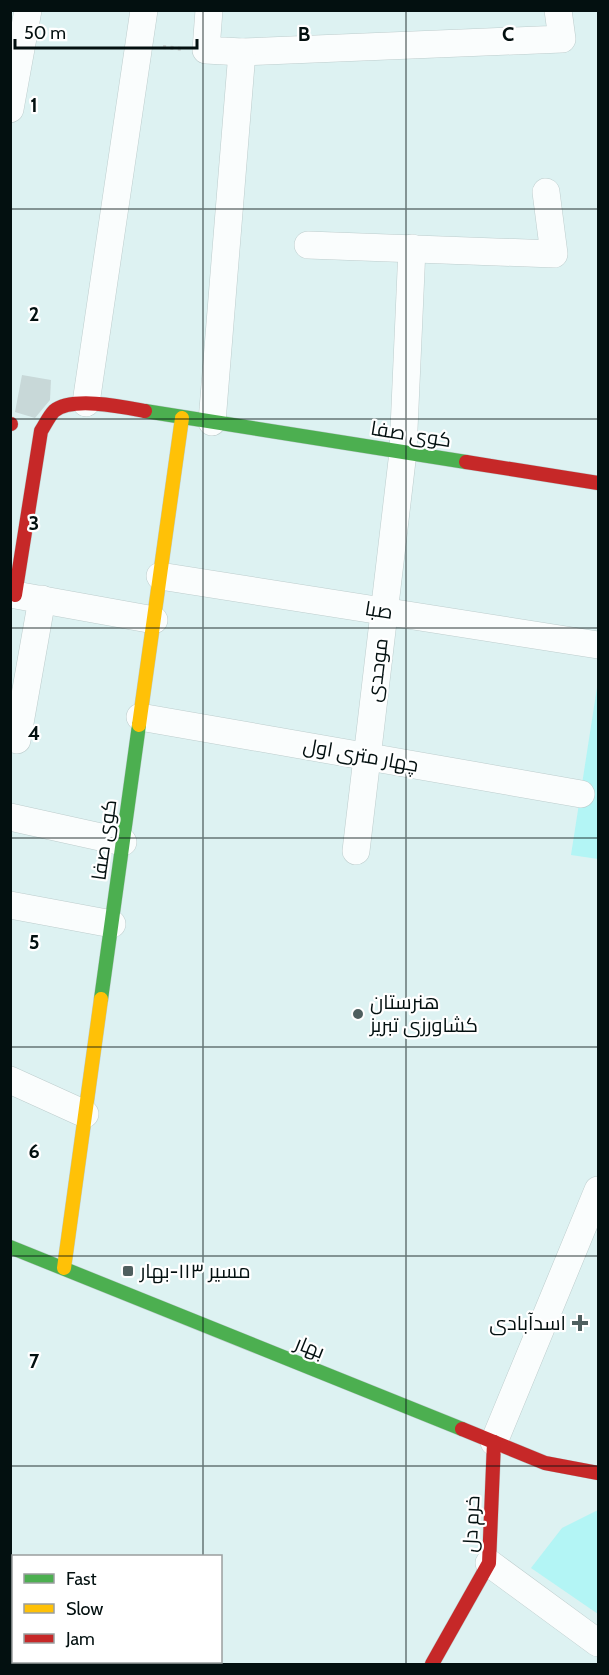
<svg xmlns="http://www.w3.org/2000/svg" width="609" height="1675" font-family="Cabin,Cairo,sans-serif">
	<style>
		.green { fill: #b3f5f5 }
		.building { fill: #c8d8d8 }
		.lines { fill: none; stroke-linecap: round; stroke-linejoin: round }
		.street-casing { stroke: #bdcdcd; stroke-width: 28 }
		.fast-casing { stroke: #bdcdcd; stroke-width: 15 }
		.slow-casing { stroke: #bdcdcd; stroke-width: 15 }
		.jam-casing { stroke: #bdcdcd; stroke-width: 15 }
		.path { stroke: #c8cece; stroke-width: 4; stroke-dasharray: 3 4.5; stroke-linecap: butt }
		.street { stroke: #fafdfd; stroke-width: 27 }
		.fast { stroke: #4caf50; stroke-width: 14 }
		.slow { stroke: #ffc107; stroke-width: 14 }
		.jam { stroke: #c62828; stroke-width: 14 }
		.grid { fill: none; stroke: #031010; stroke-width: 1.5; stroke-opacity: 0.55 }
		.poi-dot { fill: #4f5f5f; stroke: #fff; stroke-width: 2 }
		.labels { text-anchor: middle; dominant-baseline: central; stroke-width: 4.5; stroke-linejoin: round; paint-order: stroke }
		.street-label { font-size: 20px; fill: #031010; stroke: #fff }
		.poi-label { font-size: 20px; fill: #031010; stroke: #fff; text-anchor: start }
		.grid-label { font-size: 20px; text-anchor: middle; font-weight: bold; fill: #031010; stroke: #fff; stroke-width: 4.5; stroke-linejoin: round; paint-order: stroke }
	</style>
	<rect width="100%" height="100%" fill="#ddf2f2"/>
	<g class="green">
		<polygon points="598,681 598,859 571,855"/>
		<polygon points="598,1510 598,1614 531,1568 562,1528"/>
	</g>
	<polygon class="building" points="22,375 51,380 50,400 35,418 15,412"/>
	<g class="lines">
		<defs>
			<g id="street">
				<polyline points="209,10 206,50 242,52 562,39 558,10"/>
				<polyline points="10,109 28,10"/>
				<polyline points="308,245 554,254 546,192"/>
				<polyline points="86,403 144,10"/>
				<polyline points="212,422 242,52"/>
				<polyline points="160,576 598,645"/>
				<polyline points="10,594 154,620"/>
				<polyline points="140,717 581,794"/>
				<polyline points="17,740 42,599"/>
				<polyline points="10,817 123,842"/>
				<polyline points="356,851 403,452 412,248"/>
				<polyline points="10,905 112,924"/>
				<polyline points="10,1080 85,1114"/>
				<polyline points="494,1442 598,1190"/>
				<polyline points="489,1563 598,1643"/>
				<polyline points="10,1594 14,1595"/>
			</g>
			<g id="fast">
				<polyline points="145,411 466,462"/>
				<polyline points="101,999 139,725"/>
				<polyline points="10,1247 462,1429"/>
			</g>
			<g id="slow">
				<polyline points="139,725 182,418"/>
				<polyline points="64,1268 101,999"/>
			</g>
			<g id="jam">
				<polyline points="10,424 11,424"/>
				<polyline points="466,462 598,483"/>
				<path d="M15,595L41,431C45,425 49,416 54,411C72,396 124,407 145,411"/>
				<polyline points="462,1429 545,1463 598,1473"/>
				<polyline points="432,1664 489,1563 494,1442"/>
			</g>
		</defs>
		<use href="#street" class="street-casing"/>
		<use href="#fast" class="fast-casing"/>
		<use href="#slow" class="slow-casing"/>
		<use href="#jam" class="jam-casing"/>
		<polyline class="path" points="163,47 182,49"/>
		<use href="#street" class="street"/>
		<use href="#fast" class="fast"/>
		<use href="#slow" class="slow"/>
		<use href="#jam" class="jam"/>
	</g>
	<path class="grid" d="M203,10V1556M406,10V1664M10,209H598M10,419H598M10,628H598M10,838H598M10,1047H598M10,1256H598M10,1466H598M203,1662V1664"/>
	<g class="poi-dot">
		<circle cx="358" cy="1014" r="6"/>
		<rect x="122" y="1265" width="12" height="12" rx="3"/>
		<path d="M577 1314h6v6h6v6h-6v6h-6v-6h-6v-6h6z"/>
	</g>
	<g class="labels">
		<g class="street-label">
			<text transform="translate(411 434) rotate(9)">کوی صفا</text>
			<text transform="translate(379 610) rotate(9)">صبا</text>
			<text transform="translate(377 670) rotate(-83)">موحدی</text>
			<text transform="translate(361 755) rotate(10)">چهار متری اول</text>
			<text transform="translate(104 840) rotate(-82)">کوی صفا</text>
			<text transform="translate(310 1347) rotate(22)">بهار</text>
			<text transform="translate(471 1524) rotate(-87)">خرم دل</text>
		</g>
		<g class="poi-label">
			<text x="370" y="1002">هنرستان<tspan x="370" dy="23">کشاورزی تبریز</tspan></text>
			<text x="140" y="1271">مسیر ۱۱۳-بهار</text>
			<text x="566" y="1323" text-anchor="end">اسدآبادی</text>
		</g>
	</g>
	<g class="grid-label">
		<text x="304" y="41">B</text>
		<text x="508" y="41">C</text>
		<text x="34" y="112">1</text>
		<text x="34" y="321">2</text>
		<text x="34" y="530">3</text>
		<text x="34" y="740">4</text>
		<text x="34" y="949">5</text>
		<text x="34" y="1158">6</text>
		<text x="34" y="1368">7</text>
	</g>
	<rect width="609" height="1675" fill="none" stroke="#031010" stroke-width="24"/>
	<rect x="12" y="1555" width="210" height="108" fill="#ffffff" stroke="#9a9f9f" stroke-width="1.5"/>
	<rect x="24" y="1574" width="30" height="9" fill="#4caf50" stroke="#9a9f9f" stroke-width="1.5"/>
	<text x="66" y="1585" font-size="18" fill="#031010">Fast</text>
	<rect x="24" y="1604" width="30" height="9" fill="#ffc107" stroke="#9a9f9f" stroke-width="1.5"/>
	<text x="66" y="1615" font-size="18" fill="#031010">Slow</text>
	<rect x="24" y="1634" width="30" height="9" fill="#c62828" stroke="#9a9f9f" stroke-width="1.5"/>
	<text x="66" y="1645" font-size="18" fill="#031010">Jam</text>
	<path d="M15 39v9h182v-9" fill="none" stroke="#031010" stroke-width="3"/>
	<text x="24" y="39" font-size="18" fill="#031010" stroke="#ffffff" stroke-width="4.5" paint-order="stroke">50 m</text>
</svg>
